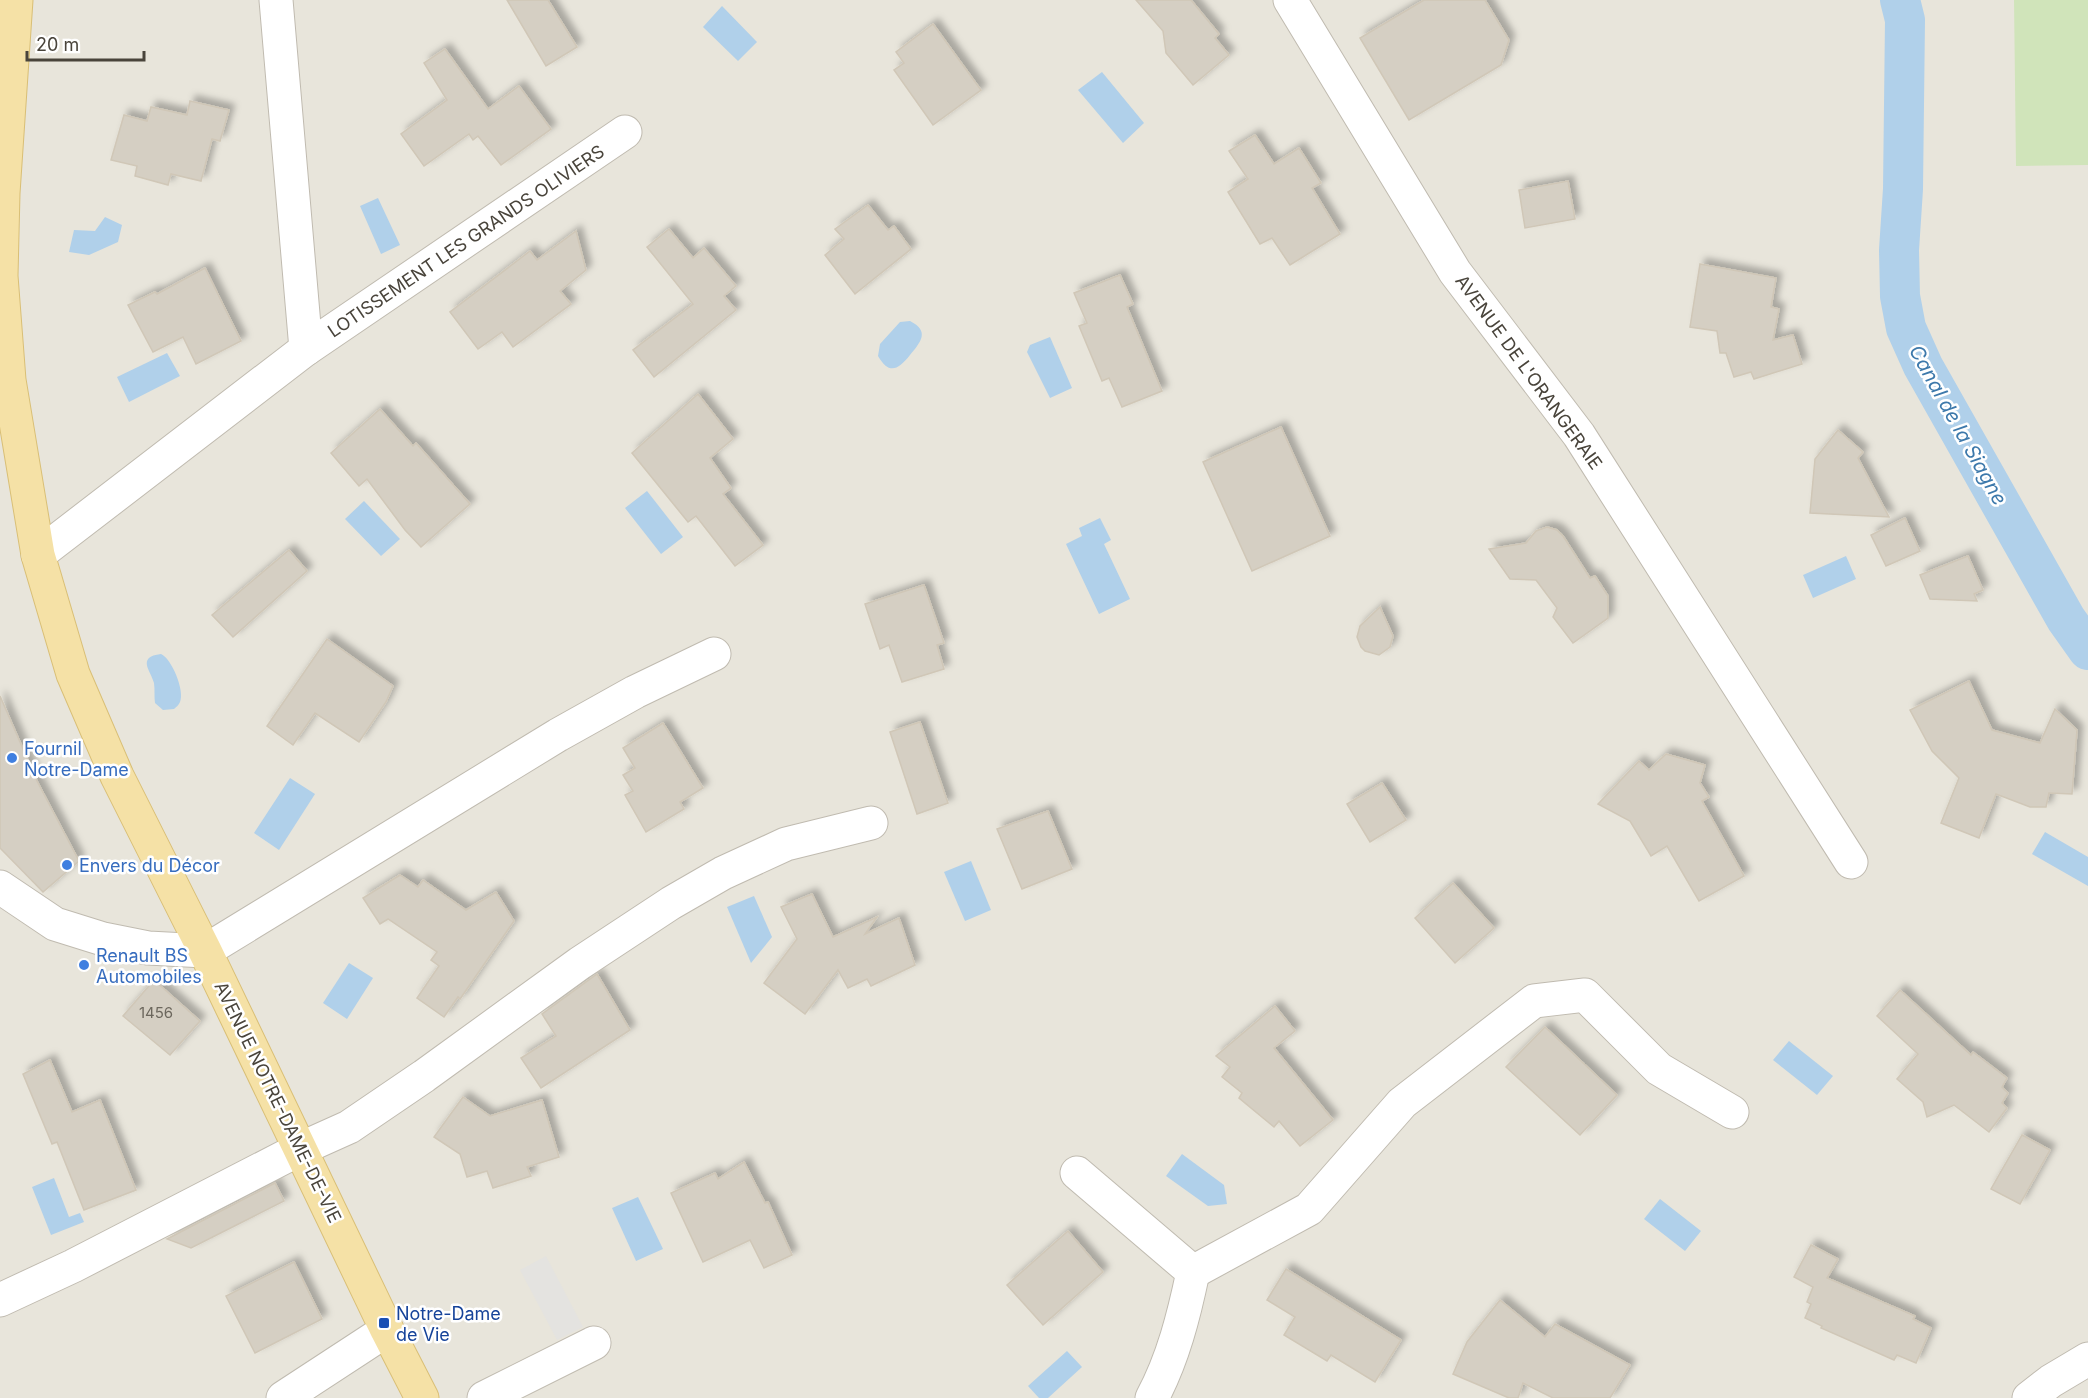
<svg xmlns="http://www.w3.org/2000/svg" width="2088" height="1398" font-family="Inter,sans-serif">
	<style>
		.residential { fill: #e8e5db }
		.green { fill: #d0e4ba }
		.parking { fill: #e4e3e0 }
		.water { fill: #b0d0ea }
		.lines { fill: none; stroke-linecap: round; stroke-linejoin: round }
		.canal { stroke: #b0d0ea; stroke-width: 40 }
		.building { fill: #d5cfc3; stroke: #d0c7b7; stroke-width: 1.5; filter: url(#shadow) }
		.minor-casing { stroke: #c0bbb0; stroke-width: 35 }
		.major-casing { stroke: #d9bf76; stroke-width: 35 }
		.minor { stroke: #fff; stroke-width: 33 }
		.major { stroke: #f5e1a6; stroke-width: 33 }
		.shop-dot { fill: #3f7fe0; stroke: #fff; stroke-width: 2 }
		.transit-dot { fill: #1a4fb4; stroke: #fff; stroke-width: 2 }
		.labels { text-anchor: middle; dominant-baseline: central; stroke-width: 5; stroke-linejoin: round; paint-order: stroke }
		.number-label { font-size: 15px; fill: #6c675d }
		.street-label { font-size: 18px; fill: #49443b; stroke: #fff }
		.shop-label { font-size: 18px; fill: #366cbe; stroke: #fff; text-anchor: start }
		.transit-label { font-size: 18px; fill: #164399; stroke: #fff; text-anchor: start }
		.water-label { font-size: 20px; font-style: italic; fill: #3d79ab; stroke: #fff }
	</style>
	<defs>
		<filter id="shadow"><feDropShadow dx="5.5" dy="-5.5" stdDeviation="3" flood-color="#0004"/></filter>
	</defs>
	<rect width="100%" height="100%" fill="#f5f3ed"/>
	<rect class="residential" x="0" y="0" width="2088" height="1398"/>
	<polygon class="green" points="2014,0 2088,0 2088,165 2016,166"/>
	<polygon class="parking" points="546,1256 583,1327 557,1340 520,1270"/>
	<g class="water">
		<polygon points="722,6 757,42 738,61 703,27"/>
		<polygon points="1102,72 1144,123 1123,143 1078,90"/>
		<polygon points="378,198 400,245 381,254 360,206"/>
		<polygon points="105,217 122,225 118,242 89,255 69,252 74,230 95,231"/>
		<path d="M910,321C930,331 921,342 910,355C898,370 889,375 878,356L880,344L900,322Z"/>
		<polygon points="1050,337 1072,388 1050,398 1027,352 1030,345"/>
		<polygon points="167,353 180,376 129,402 117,377"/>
		<polygon points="647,491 683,537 661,554 625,508"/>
		<polygon points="364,501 400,539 381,556 345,519"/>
		<polygon points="1100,518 1111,540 1104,544 1130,599 1099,614 1066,544 1082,536 1079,528"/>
		<polygon points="1846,556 1856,579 1813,598 1803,575"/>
		<path d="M161,654C172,659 185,691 180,702C179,705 176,707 174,709L163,710L155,703C154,697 155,690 154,683C151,671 136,657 161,654Z"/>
		<polygon points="290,778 315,794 279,850 254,833"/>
		<polygon points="2045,832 2088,857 2088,886 2032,854"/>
		<polygon points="971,861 991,910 965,921 944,872"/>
		<polygon points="754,896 772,937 751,963 727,907"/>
		<polygon points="349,963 373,978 347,1019 323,1003"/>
		<polygon points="1789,1041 1833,1076 1817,1095 1773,1060"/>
		<polygon points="1182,1154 1224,1185 1227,1204 1208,1206 1166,1176"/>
		<polygon points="54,1178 69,1217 80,1213 84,1222 51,1235 32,1187"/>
		<polygon points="638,1197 663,1249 636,1261 612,1208"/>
		<polygon points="1660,1199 1701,1231 1685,1251 1644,1219"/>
		<polygon points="1067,1351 1082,1367 1048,1398 1039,1398 1028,1386"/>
	</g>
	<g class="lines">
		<polyline class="canal" points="1900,0 1905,20 1903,189 1899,250 1900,296 1906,328 1923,366 2066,619 2088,650"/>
	</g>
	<g class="building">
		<polygon points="507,0 548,0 577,47 546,66"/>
		<polygon points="1136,0 1191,0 1219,34 1215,38 1229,55 1193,85 1166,53 1163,31"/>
		<polygon points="1424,0 1485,0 1509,40 1501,65 1409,120 1360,38"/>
		<polygon points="933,24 981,90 933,125 894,70 904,63 896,52"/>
		<polygon points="445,49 488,109 519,86 551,129 501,165 478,136 473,140 469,134 424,166 401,134 447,100 424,63"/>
		<polygon points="190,101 229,110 220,141 212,139 201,181 171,174 168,185 135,176 137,166 111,160 124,115 147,121 151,107 187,115"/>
		<polygon points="1255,135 1274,164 1299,148 1321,183 1312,188 1340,234 1290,265 1272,238 1260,244 1228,192 1248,179 1229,151"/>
		<polygon points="1568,181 1575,219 1525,228 1519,190"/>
		<polygon points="868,205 888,230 894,226 911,249 855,294 825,255 844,239 835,229"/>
		<polygon points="669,229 693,258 704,248 736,286 724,296 736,310 654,377 633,350 693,304 647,247"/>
		<polygon points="576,231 586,270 560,291 571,304 513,347 502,332 478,349 450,312 530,251 537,260"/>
		<polygon points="1700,264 1776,278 1771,307 1779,309 1773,340 1793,335 1802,364 1754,379 1751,372 1734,377 1726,353 1720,353 1717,331 1690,327"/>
		<polygon points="205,268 241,341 196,364 183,337 153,352 128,305 155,292 157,294"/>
		<polygon points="1120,275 1133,304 1127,307 1162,391 1122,407 1109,378 1102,381 1079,326 1087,323 1074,293"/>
		<polygon points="698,394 733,439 710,458 731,488 723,494 763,545 735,566 696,516 688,522 632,453"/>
		<polygon points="380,409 413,446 416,443 470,504 421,547 405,530 367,479 359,486 331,453"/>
		<polygon points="1281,427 1330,536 1252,571 1203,462"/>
		<polygon points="1838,430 1863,452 1858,458 1889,517 1810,513 1815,459"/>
		<polygon points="1905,518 1920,551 1886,566 1871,535"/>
		<polygon points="1547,527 1557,530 1563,536 1590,578 1595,576 1608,596 1608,618 1573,643 1553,617 1557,608 1536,580 1510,579 1489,549 1526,543 1536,531"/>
		<polygon points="289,550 307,571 233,637 212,615"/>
		<polygon points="1968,556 1983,590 1974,594 1977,601 1930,599 1920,575"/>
		<polygon points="924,585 944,643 937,645 944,669 902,682 889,645 880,649 865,604"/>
		<polygon points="1380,607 1393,636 1390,647 1379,655 1365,651 1361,647 1357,637 1360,626"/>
		<polygon points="327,639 393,686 386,702 359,742 315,713 293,745 267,726"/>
		<polygon points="1969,681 1992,730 2040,743 2055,709 2077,730 2072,794 2049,793 2046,807 2030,807 1996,794 1979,838 1941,823 1959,778 1932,751 1910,710"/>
		<polygon points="0,696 37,781 79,861 43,892 0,848"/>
		<polygon points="920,722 948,803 917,814 890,732"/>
		<polygon points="663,723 703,788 680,802 684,809 646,832 625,795 633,791 623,775 635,768 623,748"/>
		<polygon points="1666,754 1705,765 1700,783 1709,797 1702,801 1744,876 1699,901 1667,846 1651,856 1630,821 1598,804 1639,761 1649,770"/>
		<polygon points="1382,783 1406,820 1370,842 1347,804"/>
		<polygon points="1048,811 1072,869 1022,889 997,829"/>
		<polygon points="400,875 418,887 423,880 466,910 496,892 514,921 460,999 458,997 444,1017 417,998 439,966 431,960 437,952 388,919 380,924 363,898"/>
		<polygon points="1453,883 1494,928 1455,963 1415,918"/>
		<polygon points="812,894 833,937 877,917 865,934 899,918 915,965 871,986 867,979 848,988 838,970 805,1014 764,983 797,939 781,907"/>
		<polygon points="597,974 630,1030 541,1088 521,1058 556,1036 542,1014"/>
		<polygon points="154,980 200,1021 170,1055 123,1016"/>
		<polygon points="1900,990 1971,1055 1973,1052 2007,1078 2002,1087 2008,1093 2002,1103 2007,1108 1989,1132 1954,1105 1927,1117 1923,1102 1897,1079 1918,1054 1877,1016"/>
		<polygon points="1275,1006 1295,1031 1274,1048 1333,1120 1300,1146 1279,1121 1274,1127 1239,1098 1242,1093 1222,1077 1230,1067 1216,1056"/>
		<polygon points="1545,1027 1617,1095 1580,1135 1506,1067"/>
		<polygon points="50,1060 72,1112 100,1100 136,1190 84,1210 57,1142 52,1144 23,1074"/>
		<polygon points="463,1097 490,1116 542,1100 559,1157 527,1167 531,1176 493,1188 487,1171 467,1177 460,1154 434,1137"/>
		<polygon points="2022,1135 2050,1150 2020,1204 1991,1189"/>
		<polygon points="744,1162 765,1203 768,1202 792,1255 764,1268 750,1240 703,1262 671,1193 715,1173 718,1179"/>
		<polygon points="275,1183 284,1201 191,1248 167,1239"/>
		<polygon points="1068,1231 1103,1272 1043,1325 1007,1285"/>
		<polygon points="1811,1245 1838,1259 1827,1278 1915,1316 1913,1319 1931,1328 1916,1363 1897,1355 1894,1360 1821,1328 1822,1326 1805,1318 1811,1304 1807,1302 1813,1287 1794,1277"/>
		<polygon points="294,1262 322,1319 255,1353 226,1296"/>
		<polygon points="1286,1269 1401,1340 1375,1382 1331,1355 1327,1361 1284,1335 1295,1317 1267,1300"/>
		<polygon points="1500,1300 1545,1337 1555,1324 1630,1365 1610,1398 1553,1398 1523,1383 1518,1398 1509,1398 1453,1374 1467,1342"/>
	</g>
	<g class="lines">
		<defs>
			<g id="minor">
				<polyline points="276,0 306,349"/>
				<polyline points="1290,0 1455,272 1579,435 1851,862"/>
				<polyline points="38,555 306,349 625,132"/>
				<polyline points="0,887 55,924 103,939 148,948 205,951 558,735 635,692 714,654"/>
				<path d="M1077,1173L1193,1272C1184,1315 1173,1359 1152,1398"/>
				<polyline points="1193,1272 1309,1209 1402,1103 1534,1001 1585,995 1659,1069 1732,1112"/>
				<polyline points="0,1300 73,1266 300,1149 349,1127 424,1076 580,963 671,903 723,873 786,844 871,823"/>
				<polyline points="283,1398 387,1330"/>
				<polyline points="484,1398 594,1343"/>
				<polyline points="2029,1398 2051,1381 2088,1359"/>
			</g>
			<polyline id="major" points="16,0 3,193 1,276 9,380 38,555 73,674 117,776 205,951 387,1330 422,1398"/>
		</defs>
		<use href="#minor" class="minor-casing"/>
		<use href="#major" class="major-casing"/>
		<use href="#minor" class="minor"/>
		<use href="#major" class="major"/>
	</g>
	<g class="shop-dot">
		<circle cx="12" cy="758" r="6"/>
		<circle cx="67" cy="865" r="6"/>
		<circle cx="84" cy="965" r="6"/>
	</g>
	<rect class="transit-dot" x="378" y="1317" width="12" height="12" rx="3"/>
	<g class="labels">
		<g class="number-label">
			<text x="156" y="1012">1456</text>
		</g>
		<g class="street-label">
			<text transform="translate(466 241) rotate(-34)">LOTISSEMENT LES GRANDS OLIVIERS</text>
			<text transform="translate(1529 372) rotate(54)">AVENUE DE L'ORANGERAIE</text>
			<text transform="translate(278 1102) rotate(64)">AVENUE NOTRE-DAME-DE-VIE</text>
		</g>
		<g class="shop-label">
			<text x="24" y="748">Fournil<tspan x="24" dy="21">Notre-Dame</tspan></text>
			<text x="79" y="865">Envers du Décor</text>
			<text x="96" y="955">Renault BS<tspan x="96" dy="21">Automobiles</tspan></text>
		</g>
		<g class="transit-label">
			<text x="396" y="1313">Notre-Dame<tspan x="396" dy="21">de Vie</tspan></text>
		</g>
		<g class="water-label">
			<text transform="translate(1958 425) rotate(61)">Canal de la Siagne</text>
		</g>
	</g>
	<path d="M27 51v9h117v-9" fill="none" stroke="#49443b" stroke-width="3"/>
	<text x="36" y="51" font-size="18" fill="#49443b" stroke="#ffffff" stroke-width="4.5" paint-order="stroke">20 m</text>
</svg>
